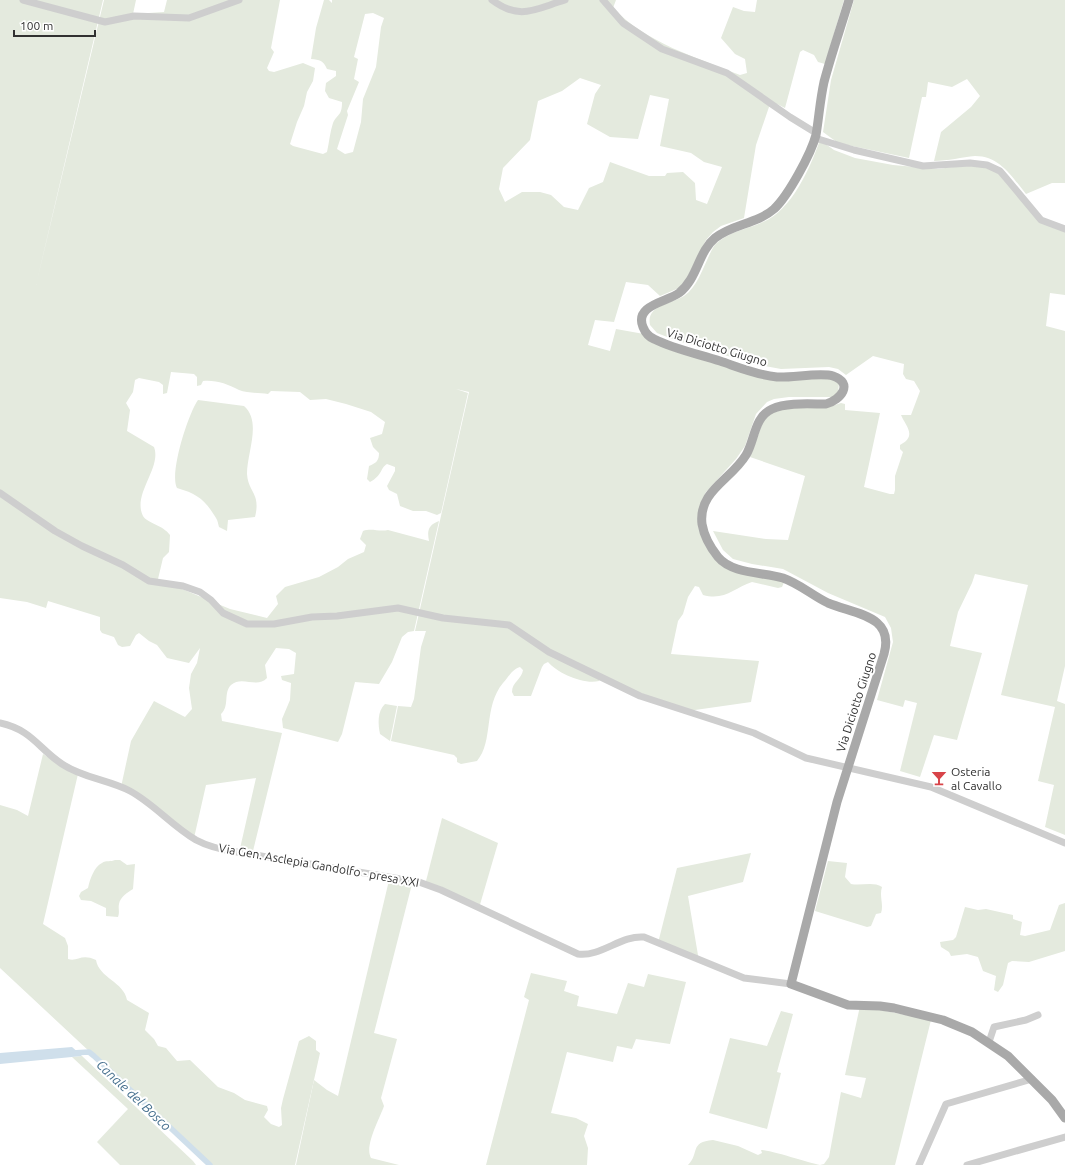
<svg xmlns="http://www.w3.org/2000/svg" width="1065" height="1165" font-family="Ubuntu,sans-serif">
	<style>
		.green { fill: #e4eade; fill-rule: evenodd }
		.water { fill: #cfdfeb }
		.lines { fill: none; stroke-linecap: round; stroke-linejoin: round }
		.canal { stroke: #cfdfeb; stroke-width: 5.5 }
		.minor { stroke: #cecece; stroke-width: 7 }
		.major { stroke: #a9a9a9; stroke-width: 9 }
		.labels { text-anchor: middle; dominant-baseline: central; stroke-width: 4; stroke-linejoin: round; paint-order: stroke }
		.street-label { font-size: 12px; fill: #313131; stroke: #fff }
		.poi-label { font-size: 12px; fill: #313131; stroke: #fff; text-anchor: start }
		.water-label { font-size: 13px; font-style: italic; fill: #456f8e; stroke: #fff }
	</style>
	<rect width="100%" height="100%" fill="#fff"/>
	<g class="green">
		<path d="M0,0H103L36,285L104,0H136L133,14L164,12L167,0H280L271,48L274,52L267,68L269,71L274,72L303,63L315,68L313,81L307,92L304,106L297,122L290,144L293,146L323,154L327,152C329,143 330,132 333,123C338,113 342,116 342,102L329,98L325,91L326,83L336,76V71L327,69C323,60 320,60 311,59L316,28L324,0H329L332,3V0H616L613,8C647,43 695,57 740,75L747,73L745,59L735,54L721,38L733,7L744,11L755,12L757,0H844L825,64L818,62L814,55L803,50L800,52L785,108L777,104L769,107L756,145L744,218L721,226L713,232L706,240L687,278L679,288L660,296L648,285L626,282L614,322L595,320L588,345L610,351L616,329L644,334L763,376L829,377L839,384L838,392L834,397H789L774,399L767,402L756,414L745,446L736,459L706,492L702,500L698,517L722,563L785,580L782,587L778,588L752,582C734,588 725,601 703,595L699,587L695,586L688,597L683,614L678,621L671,654L759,661L751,702L688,711L601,678L599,681C584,685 557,673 548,662L544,664L542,667L531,696H514L512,692C512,682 522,679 523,670L520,667C511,670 509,677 503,683C483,707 494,741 477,761L461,764L457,762V758L454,755L391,741L398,706L411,707L414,699L421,647L426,631H415L469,392L456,389L468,393L441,513L437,515L426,511H413L400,506L397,494L389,490L387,486L395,471V467L387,464C380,468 383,475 370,482L367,479L369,466C376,463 379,461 379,453L373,447L370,438L382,434L385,422L371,412L346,404L326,399L310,400L300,392L271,391L268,394C259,393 247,393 239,390C227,384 217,380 203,381L201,385L197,386V377L194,374L171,372L167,393L163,394V385L159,382L139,378L135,380L133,392L126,403L130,410L127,431L154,447C162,468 132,494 143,516C147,523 163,525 170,535L169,552L163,558L158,579L230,609L267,618L278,604L276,596L285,587L319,577L338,567L348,559L364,552L366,545L360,539L363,531C372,528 379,532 388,530L429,541C427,531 428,525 439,521L414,631L408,632L402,637L392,662L379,684L355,682L342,734L338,742L283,728L282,719L290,700L291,683L282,680L281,676L294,674L296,653L289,649L276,648L265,665L267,678C257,689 242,675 231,685C223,693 230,706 221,714L222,721L282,733L252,855L239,853L256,778L206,785L194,838L121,787L131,741L154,701L185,717L192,709L189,688L191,674L197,663L200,648L189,663L167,658L157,645L149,641L139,633L136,635L130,646L122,647L118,645L114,637L102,633L100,630V617L48,601L46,608L27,602L0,598ZM373,13L384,18L381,27L376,67L363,99L361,122L353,152L345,154L337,149L348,115L347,111L359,82L354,79L358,59L354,57L365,14ZM580,78L601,85L595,94L587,124L610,137L638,139L650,95L669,99L660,146L691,153L704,162L722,167L707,204L696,200L695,183L683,172L667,173L665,176H649L610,162L603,182L589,188L578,210L564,207L551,195L540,192H522L505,202L499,189L503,168L530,140L538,101L562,91Z"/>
		<path d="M854,0H1065V183H1052L1026,194C1012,177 1000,156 975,156C962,157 948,161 934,161L941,132L971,107L980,96L967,79L952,87L928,82L926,97H922L909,158L838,143L823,132L831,80Z"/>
		<path d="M820,140L834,150L855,158L893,165L938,169L976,164L995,169L1031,212L1065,231V295L1050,293L1046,326L1065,331V666L1057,701L1065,704V835L1045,827L1054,785L1038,781L1055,707L1001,695L1028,585L975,574L972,583L958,612L950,646L982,653L957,740L934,735L920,777L900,771L917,703L905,700L903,707L877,700L893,642L891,628L885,617L828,593L783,569L752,564L733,559L723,550L713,531L766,539L788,540L805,476L750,457L764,419L778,408L829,407L841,403L845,404V410L880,413L864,487L890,494H894L895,490V476L903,452L900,449V445C918,436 905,425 901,415H911L920,391L914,381L906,379L903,374L904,364L873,356L846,375L838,369L829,367L781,369L754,364L675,340L657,333L650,325C646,305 671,304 684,296C699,286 705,261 714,246C728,231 746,230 763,222C792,210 810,168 820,140Z"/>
		<path d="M198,400L244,406C262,422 247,452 247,474C248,492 261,493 255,517L228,520L227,531L219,527C218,524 218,521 216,518C205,500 198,494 177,488C169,474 188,414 198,400Z"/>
		<path d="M385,704L397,706L390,741L380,734C378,725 377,711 385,704Z"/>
		<path d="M43,754L69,771L78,774L43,924L65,938L68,946V959C78,962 81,953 96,960C99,978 124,982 127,1000L149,1013L145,1030L154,1039L158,1046L166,1048L177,1061L190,1060L218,1087L234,1093L245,1100L267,1106L268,1110L264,1117L271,1124L279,1127L282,1125L281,1108L283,1099L299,1041L309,1036L316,1041V1050L320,1053L295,1165H211L0,968V805L17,810L28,816Z"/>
		<polygon points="442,818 498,843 479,908 425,885"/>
		<polygon points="751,853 743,882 688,896 699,961 658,943 677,868"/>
		<path d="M115,860H120L127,865L135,864L133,889C128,892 120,897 119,904C118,908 120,912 118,917L106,916V908L91,901L81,900L79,896L81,892L88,888C90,879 94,867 102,863C106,860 111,862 115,860Z"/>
		<path d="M828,861L847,863L845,877L851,884C862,886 873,881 882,887C879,896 884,905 881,913L876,914L871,926L867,927L815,911Z"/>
		<path d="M390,876L413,880L374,1033L397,1039L381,1098L384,1106C380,1118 364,1146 371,1158L399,1165H296L314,1080L327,1090L338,1096Z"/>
		<polygon points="1065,903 1065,951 1029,962 1012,961 1008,963 1003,985 998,992 994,990 996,976 983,971 978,957 967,954 951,956 949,952 941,947 940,942 953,940 956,937 965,907 978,910 986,909 1013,915 1013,919 1022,922 1020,935 1025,936 1050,930 1059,905"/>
		<polygon points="531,973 567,981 564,991 579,996 577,1006 617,1014 628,983 644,987 648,974 686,982 670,1044 636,1039 632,1049 617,1046 613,1062 567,1052 551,1113 576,1118 588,1124 584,1136 588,1148 587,1165 486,1165 529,1000 524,997"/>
		<polygon points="860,1006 931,1020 895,1165 820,1165 824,1164 829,1157 841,1092 861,1098 866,1078 845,1075"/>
		<polygon points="781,1011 793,1014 777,1072 781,1073 767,1129 709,1113 730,1038 767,1046"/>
		<polygon points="82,1056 193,1161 196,1165 120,1165 97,1142 128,1109 72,1057"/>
		<path d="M713,1140L738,1146L758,1155L762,1153L761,1150C767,1149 810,1163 820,1165H688C700,1153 689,1142 713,1140Z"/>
	</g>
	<polygon class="water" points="72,1047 82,1056 0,1064 0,1053"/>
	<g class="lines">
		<polyline class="canal" points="72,1053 89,1052 94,1056 210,1165"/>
		<g class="minor">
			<polyline points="23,0 105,22 134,16 189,18 239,0"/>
			<path d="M492,0C520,21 535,9 565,0"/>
			<polyline points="603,0 623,23 662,49 727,73 790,117 816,133"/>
			<polyline points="815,138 854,150 923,166 970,163 987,165 1000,171 1006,178 1041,220 1065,229"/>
			<polyline points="0,493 55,531 82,546 123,565 149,581 183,586 200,592 211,600 223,613 247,624 274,624 312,617 337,616 398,608 443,618 509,625 549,652 640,696 754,733 806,758 931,787 1065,843"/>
			<path d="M0,723C32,730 38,748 62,764C83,778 109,780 130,791C154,804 172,826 196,840C209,847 223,850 237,852L419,882L441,890L578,954C601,957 621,935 644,937L744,978L791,984"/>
			<polyline points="989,1042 994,1027 1026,1020 1038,1015"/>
			<polyline points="919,1165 946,1104 1032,1079"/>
			<polyline points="967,1165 1065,1137"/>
		</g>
		<path class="major" d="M849,0C841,27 831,55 824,82C820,100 819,117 816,135C811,154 788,196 774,209C757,224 732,224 715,238C698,252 698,278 679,293C667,302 634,305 643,327C645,332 649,337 654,339C674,349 698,354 720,361C738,367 757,375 777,377C792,378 821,372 833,376C854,383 841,400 826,404C810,404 787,402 772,409C754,417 755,440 746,455C731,480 698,491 702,524C704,536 710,547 718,557C732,574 763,572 783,578C800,584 813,596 828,603C854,614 895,615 884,654L837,802L791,984L848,1005L880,1006L894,1008L943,1020L972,1032L1008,1056L1052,1100L1065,1118"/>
	</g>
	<defs>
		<symbol id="bar-bare" viewBox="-9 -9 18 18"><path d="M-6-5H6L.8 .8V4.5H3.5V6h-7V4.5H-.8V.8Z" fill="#d84449" stroke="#fff" stroke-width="2.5" paint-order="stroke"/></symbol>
	</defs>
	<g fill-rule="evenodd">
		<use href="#bar-bare" x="928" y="767" width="22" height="22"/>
	</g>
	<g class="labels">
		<g class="street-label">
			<text transform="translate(717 347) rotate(17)">Via Diciotto Giugno</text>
			<text transform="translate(856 702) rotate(-72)">Via Diciotto Giugno</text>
			<text transform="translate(319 865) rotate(10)">Via Gen. Asclepia Gandolfo - presa XXI</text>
		</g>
		<g class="poi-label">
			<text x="951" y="771">Osteria<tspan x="951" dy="14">al Cavallo</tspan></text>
		</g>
		<g class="water-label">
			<text transform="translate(134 1095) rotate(43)">Canale del Bosco</text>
		</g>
	</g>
	<path d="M14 30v6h81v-6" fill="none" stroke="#313131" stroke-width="2"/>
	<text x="20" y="30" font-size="12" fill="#313131" stroke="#ffffff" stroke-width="3" paint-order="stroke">100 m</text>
</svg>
